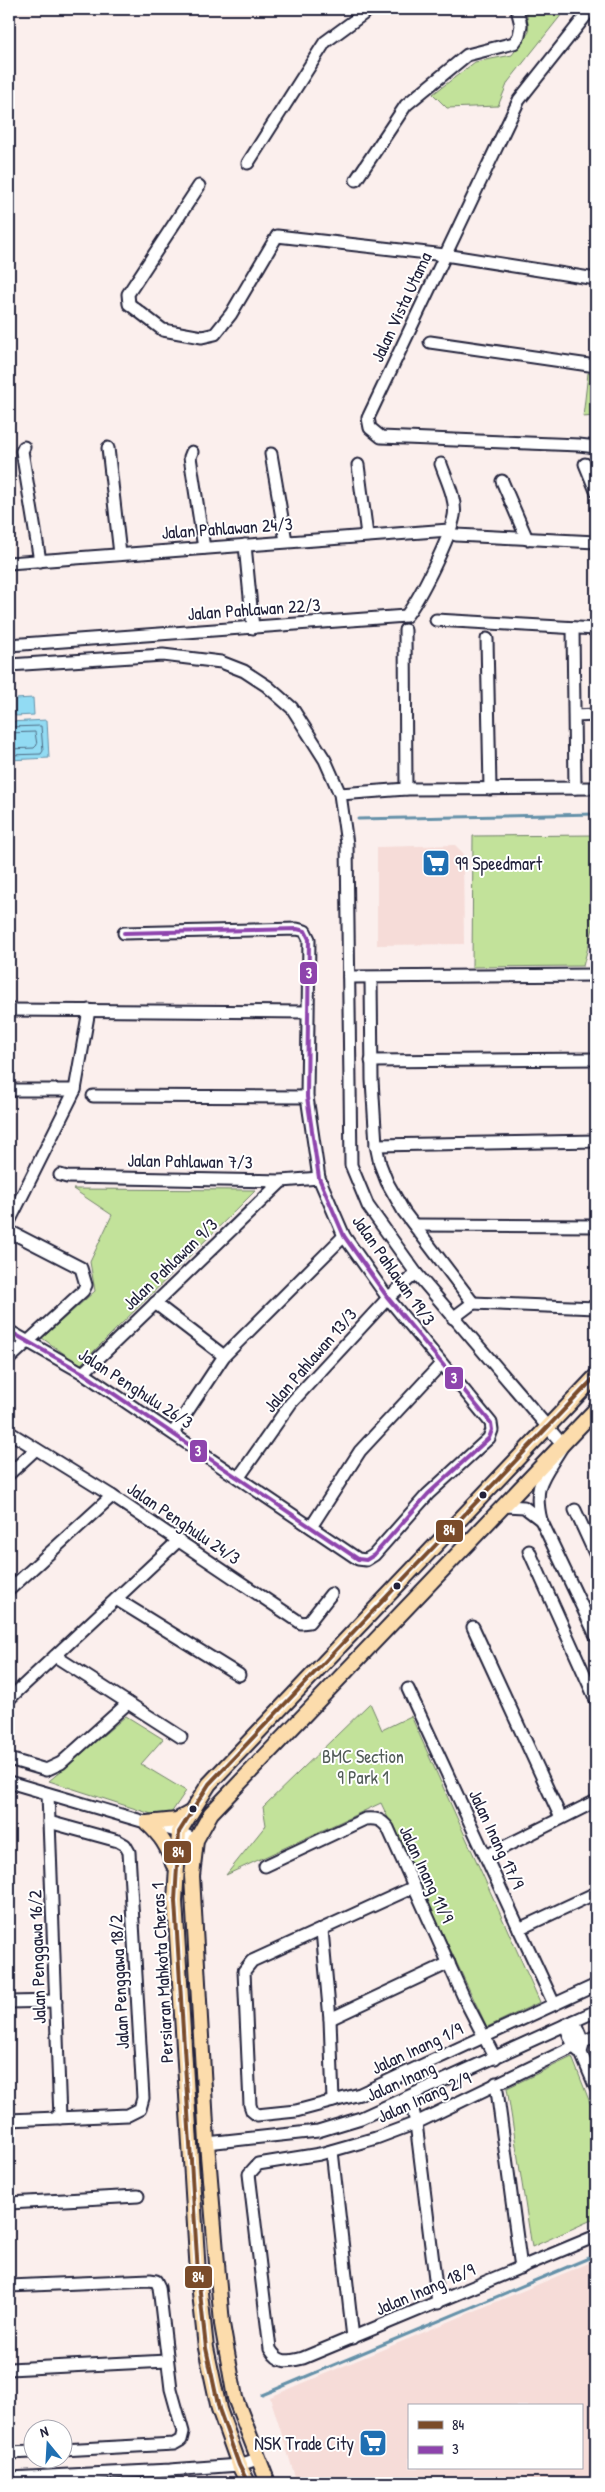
<svg xmlns="http://www.w3.org/2000/svg" width="605" height="2492" font-family="'Patrick Hand',sans-serif">
	<style>
		.built { fill: #f6dcd8; fill-rule: evenodd }
		.green { fill: #c2e29a; stroke: #72826a }
		.water { fill: #92dbf3; stroke: #6591a9 }
		.lines { fill: none; stroke-linecap: round; stroke-linejoin: round }
		.shore { stroke: #4f6c85; stroke-width: 1 }
		.stream { stroke: #6591a9; stroke-width: 3 }
		.minor-casing { stroke: #22223b; stroke-width: 15 }
		.major-casing { stroke: #22223b; stroke-width: 18 }
		.minor { stroke: #fff; stroke-width: 11 }
		.major { stroke: #fcdcac; stroke-width: 14 }
		.bus-1-casing { stroke: #fff; stroke-width: 8 }
		.bus-2-casing { stroke: #fff; stroke-width: 8 }
		.bus-1 { stroke: #7a4b2a; stroke-width: 4 }
		.bus-2 { stroke: #8e44ad; stroke-width: 4 }
		.bus-dot { fill: #22223b; stroke: #fff; stroke-width: 2 }
		.labels { text-anchor: middle; dominant-baseline: central; stroke-width: 4; stroke-linejoin: round; paint-order: stroke }
		.street-label { font-size: 18px; fill: #22223b; stroke: #fff }
		.poi-label { font-size: 18px; fill: #22223b; stroke: #fff; text-anchor: start }
		.park-label { font-size: 18px; fill: #525c58; stroke: #fff }
		.line-badge { stroke: #fff; stroke-width: 2 }
		.badge-label { font-size: 14px; text-anchor: middle; font-weight: bold; fill: #fff }
	</style>
	<rect width="100%" height="100%" fill="#fbefed"/>
	<filter id="ink" filterUnits="userSpaceOnUse"><feTurbulence type="fractalNoise" baseFrequency=".02" numOctaves="2"/><feDisplacementMap in="SourceGraphic" scale="10" xChannelSelector="R" yChannelSelector="G"/><feConvolveMatrix kernelMatrix="1 2 1 2 8 2 1 2 1" color-interpolation-filters="sRGB"/></filter>
	<g filter="url(#ink)">
		<g class="built">
			<polygon points="455,845 463,853 464,944 377,945 377,847"/>
			<path d="M596,2260V2483H297L270,2397ZM409,2406H581V2468H409Z"/>
		</g>
		<g class="green">
			<polygon points="526,9 566,9 508,82 498,106 447,108 433,94 475,62 512,55 529,32"/>
			<polygon points="588,373 596,374 596,416 583,417"/>
			<polygon points="596,835 596,917 583,966 472,967 473,836"/>
			<polygon points="73,1189 256,1190 80,1365 42,1338 95,1291 90,1262 112,1215"/>
			<polygon points="370,1703 382,1730 411,1716 540,2002 487,2027 381,1803 226,1875 266,1825 263,1807"/>
			<polygon points="126,1716 163,1739 141,1764 186,1791 167,1819 49,1781"/>
			<polygon points="572,2057 596,2118 596,2218 532,2247 507,2088"/>
		</g>
		<g class="water">
			<polygon points="33,698 34,715 15,716 15,699"/>
			<polygon points="47,720 49,758 9,760 9,722"/>
		</g>
		<g class="lines">
			<g class="shore">
				<polyline points="9,727 41,726 43,751 41,754 9,755"/>
				<polyline points="9,733 35,732 37,745 34,748 9,749"/>
			</g>
			<g class="stream">
				<polyline points="358,819 596,814"/>
				<polyline points="262,2395 596,2255"/>
			</g>
			<defs>
				<g id="minor">
					<polyline points="591,9 519,100 368,418 370,428 381,437 579,445 596,447"/>
					<polyline points="248,163 325,42 370,9"/>
					<polyline points="356,180 406,105 467,55 514,43 519,36 521,25 517,9"/>
					<polyline points="199,186 128,294 129,304 163,330 202,337 215,334 231,314 277,236 445,255 596,279"/>
					<polyline points="430,342 596,366"/>
					<polyline points="24,447 22,451 40,561"/>
					<polyline points="108,448 120,554"/>
					<polyline points="192,452 190,457 204,548"/>
					<polyline points="271,454 286,541"/>
					<polyline points="585,464 596,491"/>
					<polyline points="358,465 367,535"/>
					<polyline points="502,481 527,539"/>
					<polyline points="456,535 596,542"/>
					<polyline points="245,545 253,628"/>
					<polyline points="9,563 449,530"/>
					<polyline points="436,620 596,629"/>
					<polyline points="573,628 575,788"/>
					<polyline points="405,630 406,789"/>
					<polyline points="487,639 490,789"/>
					<path d="M9,645L406,616C420,598 450,538 454,516C457,500 446,479 441,464"/>
					<path d="M9,665L163,655L221,662L244,671L267,686L292,708L325,760L340,794L347,844L351,1165L368,1206L416,1273L563,1445C545,1476 532,1483 541,1520L596,1636"/>
					<polyline points="575,716 596,715"/>
					<polyline points="340,794 406,789 596,788"/>
					<polyline points="349,977 596,975"/>
					<polyline points="371,978 372,1080 376,1145 380,1164 387,1182 404,1212 473,1303"/>
					<polyline points="9,1010 307,1012"/>
					<polyline points="371,1061 596,1059"/>
					<polyline points="9,1090 75,1090"/>
					<polyline points="93,1096 307,1097"/>
					<polyline points="376,1145 596,1141"/>
					<polyline points="60,1175 67,1177 282,1181 319,1178"/>
					<polyline points="9,1222 75,1090 89,1010"/>
					<polyline points="415,1225 596,1226"/>
					<polyline points="9,1231 81,1268 86,1285 83,1291 9,1359"/>
					<polyline points="155,1303 224,1356"/>
					<polyline points="473,1303 596,1308"/>
					<polyline points="453,1318 473,1303"/>
					<polyline points="9,1331 83,1373 358,1559 366,1560 374,1555 428,1494 489,1438 492,1430 491,1423 388,1298 344,1236 319,1178 307,1097 309,939 305,931 297,929 124,933"/>
					<polyline points="83,1373 282,1181"/>
					<polyline points="9,1432 112,1496 301,1623 309,1622 331,1594"/>
					<polyline points="173,1433 224,1356 344,1236"/>
					<polyline points="9,1474 36,1449"/>
					<polyline points="239,1477 291,1403 388,1298 416,1273"/>
					<polyline points="505,1506 524,1507 541,1520"/>
					<polyline points="575,1510 596,1556"/>
					<polyline points="311,1527 360,1451 441,1364"/>
					<polyline points="529,1551 596,1700"/>
					<polyline points="9,1590 112,1496"/>
					<polyline points="116,1599 239,1675"/>
					<polyline points="473,1627 561,1818"/>
					<polyline points="55,1656 181,1737"/>
					<polyline points="408,1689 554,2004"/>
					<polyline points="9,1699 179,1540"/>
					<polyline points="9,1759 46,1770 61,1763 128,1703"/>
					<polyline points="9,1782 179,1832 196,1840"/>
					<polyline points="48,1794 60,2118"/>
					<polyline points="486,1856 596,1801"/>
					<path d="M265,1866L365,1819C376,1818 381,1819 388,1828L465,2000L495,2058"/>
					<polyline points="414,1887 252,1961 244,1971 250,2105 252,2111 257,2115 296,2111 360,2094 596,1985"/>
					<polyline points="519,1929 596,1893"/>
					<polyline points="322,1930 330,2019 333,2101"/>
					<polyline points="9,2002 56,2001"/>
					<polyline points="330,2019 449,1963"/>
					<polyline points="574,2021 583,2042 582,2049"/>
					<polyline points="565,2025 574,2047 581,2053 596,2088"/>
					<path d="M596,2036L416,2123L376,2138L320,2154L258,2164L249,2174L270,2349C279,2364 288,2362 303,2358L596,2236"/>
					<polyline points="496,2083 521,2268"/>
					<polyline points="410,2097 416,2123 438,2303"/>
					<polyline points="9,2120 128,2115 140,2109 143,2098 129,1852 125,1845 118,1841 49,1822"/>
					<polyline points="207,2143 318,2131 361,2118 596,2011"/>
					<polyline points="332,2151 353,2338"/>
					<polyline points="9,2203 138,2196"/>
					<polyline points="9,2286 150,2280 156,2281 159,2287 171,2389 183,2432 181,2440 174,2444 62,2450"/>
					<polyline points="9,2369 167,2361"/>
					<polyline points="9,2453 32,2452"/>
					<polyline points="9,2478 170,2470 239,2465 258,2459"/>
				</g>
				<g id="major">
					<path d="M147,1823C161,1836 168,1846 173,1864"/>
					<polyline points="147,1823 177,1820 190,1813"/>
					<polyline points="248,2483 239,2465 219,2409 206,2348 198,2274 175,1901 179,1832 209,1784 596,1376"/>
					<polyline points="268,2483 235,2398 222,2324 207,2143 192,1876 196,1840 211,1813 596,1409"/>
				</g>
			</defs>
			<use href="#minor" class="minor-casing"/>
			<use href="#major" class="major-casing"/>
			<use href="#minor" class="minor"/>
			<use href="#major" class="major"/>
			<defs>
				<polyline id="bus-1" points="248,2483 239,2465 219,2409 206,2348 198,2274 175,1901 179,1832 209,1784 596,1376"/>
				<polyline id="bus-2" points="9,1331 83,1373 358,1559 366,1560 374,1555 428,1494 489,1438 492,1430 491,1423 388,1298 344,1236 319,1178 307,1097 309,939 305,931 297,929 124,933"/>
			</defs>
			<use href="#bus-1" class="bus-1-casing"/>
			<use href="#bus-2" class="bus-2-casing"/>
			<use href="#bus-1" class="bus-1"/>
			<use href="#bus-2" class="bus-2"/>
		</g>
	</g>
	<defs>
		<symbol id="supermarket-square" viewBox="-11 -11 22 22"><rect x="-9" y="-9" width="18" height="18" rx="4" fill="#1f6fb2" stroke="#fff"/><path d="M-6-5.5h2.5l.6 2H6L4.5 2H-2.5L-4.4-4H-6ZM-1.5 3.2a1.3 1.3 0 1 0 .1 0ZM3 3.2a1.3 1.3 0 1 0 .1 0Z" fill="#fff"/></symbol>
	</defs>
	<g fill-rule="evenodd">
		<use href="#supermarket-square" x="420" y="847" width="32" height="32"/>
		<use href="#supermarket-square" x="357" y="2427" width="32" height="32"/>
	</g>
	<g class="bus-dot">
		<circle cx="483" cy="1495" r="4.5"/>
		<circle cx="397" cy="1586" r="4.5"/>
		<circle cx="193" cy="1809" r="4.5"/>
	</g>
	<g class="labels">
		<g class="street-label">
			<text transform="translate(401 307) rotate(-65)">Jalan Vista Utama</text>
			<text transform="translate(227 528) rotate(-4)">Jalan Pahlawan 24/3</text>
			<text transform="translate(254 609) rotate(-4)">Jalan Pahlawan 22/3</text>
			<text transform="translate(190 1161) rotate(1)">Jalan Pahlawan 7/3</text>
			<text transform="translate(170 1264) rotate(-44)">Jalan Pahlawan 9/3</text>
			<text transform="translate(394 1270) rotate(55)">Jalan Pahlawan 19/3</text>
			<text transform="translate(310 1360) rotate(-49)">Jalan Pahlawan 13/3</text>
			<text transform="translate(136 1388) rotate(33)">Jalan Penghulu 26/3</text>
			<text transform="translate(184 1523) rotate(34)">Jalan Penghulu 24/3</text>
			<text transform="translate(497 1839) rotate(65)">Jalan Inang 17/9</text>
			<text transform="translate(427 1874) rotate(65)">Jalan Inang 11/9</text>
			<text transform="translate(37 1957) rotate(-92)">Jalan Penggawa 16/2</text>
			<text transform="translate(162 1973) rotate(-93)">Persiaran Mahkota Cheras 1</text>
			<text transform="translate(119 1982) rotate(-93)">Jalan Penggawa 18/2</text>
			<text transform="translate(417 2048) rotate(-25)">Jalan Inang 1/9</text>
			<text transform="translate(401 2081) rotate(-24)">Jalan Inang</text>
			<text transform="translate(424 2097) rotate(-24)">Jalan Inang 2/9</text>
			<text transform="translate(425 2289) rotate(-23)">Jalan Inang 18/9</text>
		</g>
		<g class="poi-label">
			<text x="455" y="863">99 Speedmart</text>
			<text x="354" y="2443" text-anchor="end">NSK Trade City</text>
		</g>
		<g class="park-label">
			<text x="363" y="1756">BMC Section<tspan x="363" dy="21">9 Park 1</tspan></text>
		</g>
	</g>
	<g class="line-badge">
		<rect x="299" y="961" width="19" height="24" rx="5" fill="#8e44ad"/>
		<rect x="444" y="1366" width="20" height="24" rx="5" fill="#8e44ad"/>
		<rect x="189" y="1439" width="19" height="24" rx="5" fill="#8e44ad"/>
		<rect x="435" y="1519" width="29" height="24" rx="5" fill="#7a4b2a"/>
		<rect x="163" y="1840" width="29" height="24" rx="5" fill="#7a4b2a"/>
		<rect x="184" y="2265" width="29" height="24" rx="5" fill="#7a4b2a"/>
	</g>
	<g class="badge-label">
		<text x="309" y="978">3</text>
		<text x="454" y="1383">3</text>
		<text x="198" y="1456">3</text>
		<text x="449" y="1535">84</text>
		<text x="178" y="1857">84</text>
		<text x="198" y="2282">84</text>
	</g>
	<rect width="605" height="2492" fill="none" stroke="#fff" stroke-width="30"/>
	<rect x="15" y="15" width="575" height="2462" fill="none" stroke="#22223b" stroke-width="2" filter="url(#ink)"/>
	<rect x="408" y="2404" width="175" height="65" fill="#ffffff" stroke="#a7a7b1"/>
	<rect x="418" y="2421" width="25" height="8" fill="#7a4b2a" stroke="#a7a7b1"/>
	<text x="452" y="2430" font-size="15" fill="#22223b">84</text>
	<rect x="418" y="2446" width="25" height="8" fill="#8e44ad" stroke="#a7a7b1"/>
	<text x="452" y="2454" font-size="15" fill="#22223b">3</text>
	<g transform="translate(48 2444) rotate(342)"><circle r="24" fill="#ffffff" stroke="#a7a7b1"/>
	<path d="M0-4L9 19L0 12L-9 19Z" fill="#1f6fb2"/>
	<text y="-8" font-size="14" font-weight="bold" text-anchor="middle" fill="#22223b">N</text>
	</g>
</svg>
